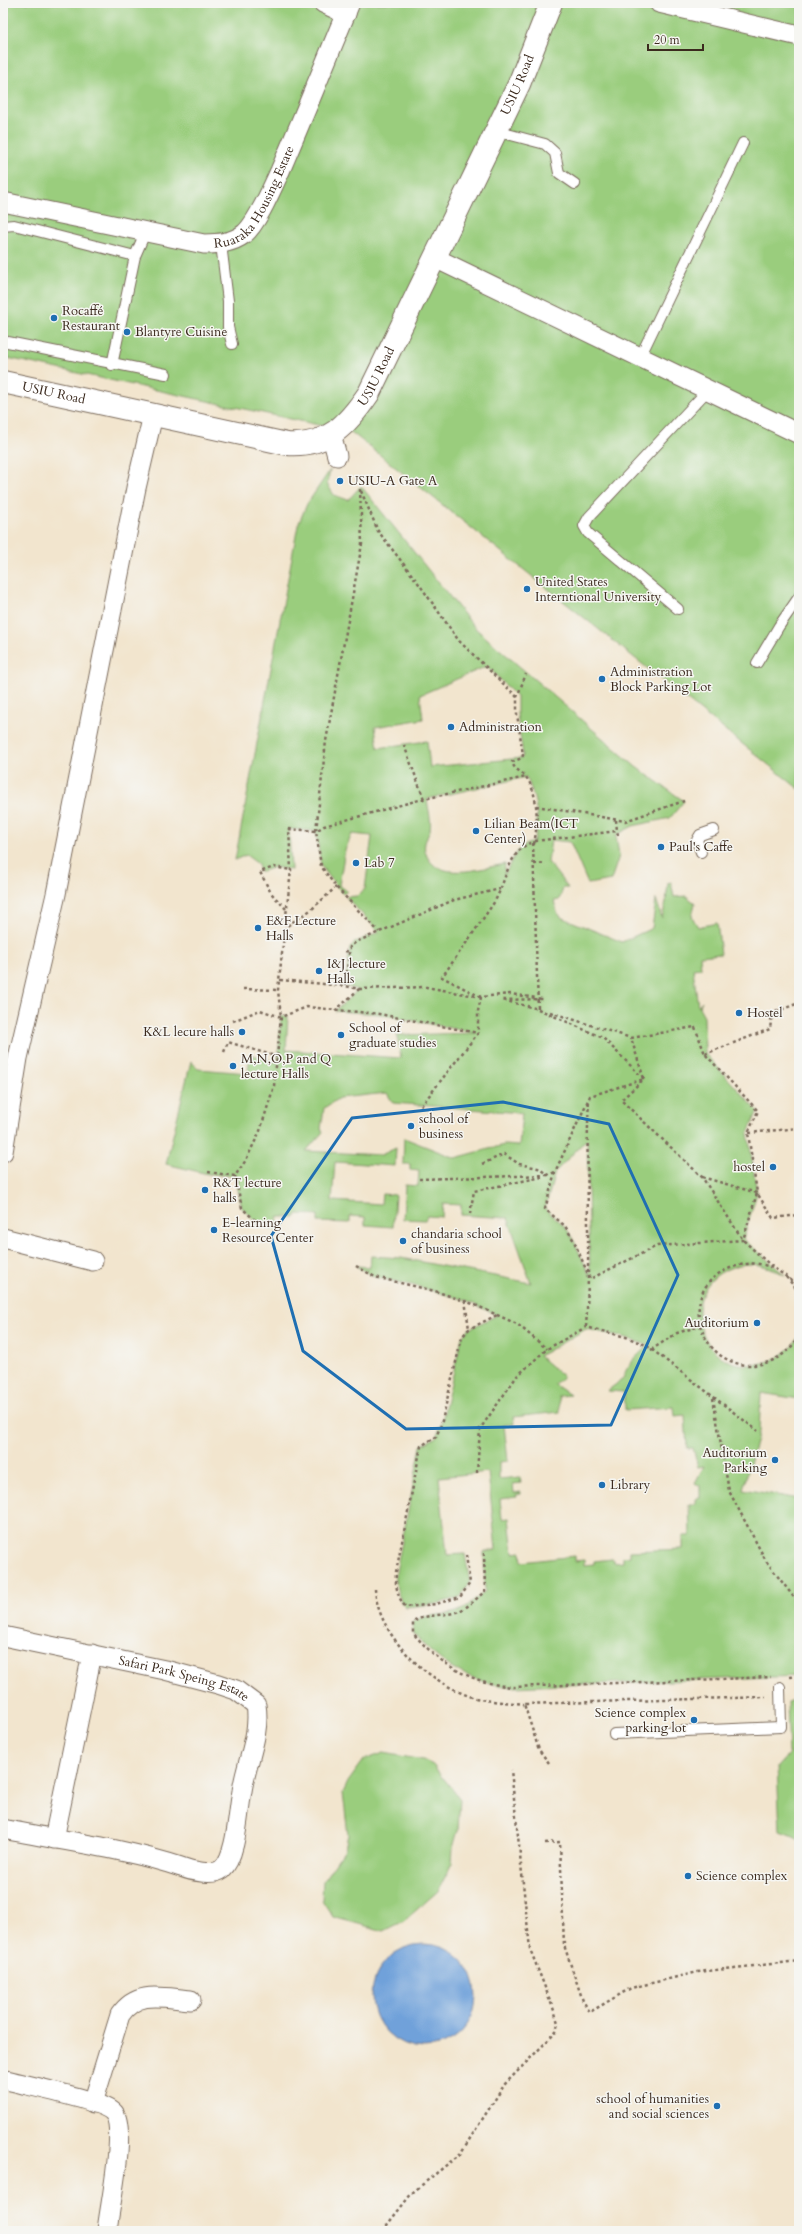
<svg xmlns="http://www.w3.org/2000/svg" width="802" height="2234" font-family="Cardo,serif">
	<style>
		.green { fill: #9acd7d; stroke: #6a7c4e; fill-rule: evenodd }
		.water { fill: #70a1da; stroke: #56667c }
		.lines { fill: none; stroke-linecap: round; stroke-linejoin: round }
		.service-casing { stroke: #7b6b5c; stroke-width: 12 }
		.minor-casing { stroke: #7b6b5c; stroke-width: 21 }
		.tertiary-casing { stroke: #7b6b5c; stroke-width: 24 }
		.path { stroke: #7b6b5c; stroke-width: 2.5; stroke-dasharray: 3 3; stroke-linecap: butt }
		.service { stroke: #fff; stroke-width: 10 }
		.minor { stroke: #fff; stroke-width: 19 }
		.tertiary { stroke: #fff; stroke-width: 22 }
		.marked { fill: none; stroke: #1f6fb2; stroke-width: 3; stroke-linejoin: round }
		.poi-dot { fill: #1f6fb2; stroke: #f6f6f2; stroke-width: 1.5 }
		.labels { text-anchor: middle; dominant-baseline: central; stroke-width: 3; stroke-linejoin: round; paint-order: stroke }
		.street-label { font-size: 13px; fill: #3b2a1e; stroke: #f6f6f2 }
		.poi-label { font-size: 13px; fill: #3b2a1e; stroke: #f6f6f2; text-anchor: start }
	</style>
	<rect width="100%" height="100%" fill="#f6f6f2"/>
	<filter id="ink" filterUnits="userSpaceOnUse"><feTurbulence type="fractalNoise" baseFrequency=".025" numOctaves="2"/><feDisplacementMap in="SourceGraphic" scale="8" xChannelSelector="R" yChannelSelector="G"/><feConvolveMatrix kernelMatrix="1 2 1 2 8 2 1 2 1" color-interpolation-filters="sRGB"/></filter>
	<filter id="wash" filterUnits="userSpaceOnUse"><feTurbulence type="fractalNoise" baseFrequency=".012" numOctaves="4" result="noise"/><feDisplacementMap in="SourceGraphic" scale="16" xChannelSelector="R" yChannelSelector="G"/><feGaussianBlur stdDeviation="0.9" result="paint"/><feColorMatrix in="noise" values="0 0 0 0 0 0 0 0 0 0 0 0 0 0 0 0 0 1.4 0 .05"/><feComposite in="paint" operator="in"/></filter>
	<g filter="url(#wash)">
		<rect width="100%" height="100%" fill="#f2e5ce"/>
		<g class="green">
			<polygon points="3,3 799,3 799,789 351,432 3,357"/>
			<path d="M330,470L327,484L334,495L348,500L361,486L475,628L636,767L684,801L670,818L633,826L616,835L619,856L611,880L588,884L570,842L551,840L548,862L568,888H563L559,900L554,901L557,912L561,917L622,942L652,928L656,899L662,918L666,902L668,883L671,882L674,897L686,896L695,903L692,917L698,927L717,923L721,954L700,956L701,968L693,969L698,1006L702,1001L699,1007L704,1016L705,1054L758,1111L748,1133L757,1193L743,1239L785,1275C766,1265 750,1260 730,1268C674,1290 700,1375 758,1364C776,1361 790,1352 799,1336V1399L761,1393L759,1432L743,1489L799,1499V1676L513,1687C471,1683 440,1665 413,1633V1622C426,1614 438,1616 453,1613C466,1610 476,1599 485,1591L484,1552L496,1550L488,1472L439,1477L447,1555L465,1554L470,1583L460,1597L436,1604L406,1607C397,1598 395,1584 396,1572L421,1446L436,1437L441,1425L462,1337L469,1329L497,1315L465,1300L412,1285L375,1277L356,1266L370,1267L371,1256L401,1258L531,1283L508,1218L461,1215V1205L443,1204L442,1217L427,1216L425,1220L403,1219L405,1185L418,1186L419,1171L410,1170V1164H403L404,1138L455,1158L504,1145L519,1146L522,1113L393,1103L387,1093L339,1098L324,1108L321,1129L323,1132L306,1151L381,1155L396,1148L395,1166L335,1162L332,1201L381,1204L382,1194L395,1195L393,1227L365,1225V1217L350,1216V1223L318,1222V1215L297,1214L296,1217H278V1231L260,1225L242,1208L235,1176L208,1174L166,1164L191,1061L198,1069L248,1073L250,1054L278,1063L281,1017L288,1016L286,1050L401,1058L397,1035L476,1033L379,1014L335,1011L358,990L345,986L350,947L356,942L379,932L346,897L357,896L365,889L372,836L352,834L345,850L339,885L347,891L343,894L321,866L316,831L289,829L291,870L274,867L260,872L258,864L246,855L235,860L298,525L307,504ZM487,666L517,697V714L523,755L522,758L430,767L427,741L378,748L375,727L423,719L420,695ZM526,777C536,796 541,823 533,843C518,842 510,865 504,876L505,864C482,868 434,884 425,851C423,842 428,837 430,830C432,821 428,808 427,799ZM587,1139L590,1276L574,1241L565,1226L545,1209L555,1172ZM586,1329L624,1337L647,1345L652,1343C641,1351 625,1366 623,1379L607,1391L624,1392L625,1410L674,1407L675,1416L685,1415L687,1448H693L698,1467L704,1466L695,1483L700,1486V1497L696,1498V1504H689L690,1536H683V1549L630,1551V1556L623,1557V1562L614,1563L612,1559L594,1561V1564L584,1565V1560L575,1561V1556L522,1562L521,1552L513,1553L509,1518L502,1519L500,1499L517,1497L516,1495L521,1494V1492L514,1493L513,1484L521,1483L520,1477L499,1479V1462L508,1461L504,1425L514,1424L513,1417L560,1412L559,1396L570,1395L554,1384L564,1377L539,1356Z"/>
			<polygon points="799,1698 799,1841 796,1837 780,1831 777,1767 789,1754 787,1702"/>
			<polygon points="384,1753 423,1760 433,1765 460,1799 458,1830 453,1848 452,1863 438,1891 404,1921 384,1931 333,1917 322,1900 323,1881 345,1849 348,1835 343,1793 348,1782 364,1760"/>
		</g>
		<circle class="water" cx="424" cy="1996" r="52"/>
	</g>
	<g filter="url(#ink)">
		<g class="lines">
			<defs>
				<g id="service">
					<polyline points="496,131 545,144 555,153 559,173 575,184"/>
					<polyline points="3,226 14,225 135,256"/>
					<polyline points="221,244 228,301 228,327 232,344"/>
					<polyline points="3,341 166,374"/>
					<polyline points="640,357 743,143"/>
					<polyline points="112,365 135,256 145,233"/>
					<polyline points="678,609 588,533 584,526 589,517 707,391"/>
					<polyline points="757,663 779,626 799,597"/>
					<polyline points="701,852 697,840 700,835 714,830"/>
					<polyline points="614,1734 781,1727 780,1687"/>
				</g>
				<g id="minor">
					<polyline points="323,3 346,14"/>
					<polyline points="659,3 799,36"/>
					<path id="s1" d="M3,202L204,244C218,244 232,243 244,234C257,224 273,186 280,171C304,115 327,59 350,3"/>
					<polyline points="435,258 799,434"/>
					<polyline points="331,434 337,456"/>
					<polyline points="3,1152 18,1058 56,894 136,488 153,415"/>
					<polyline points="3,1238 93,1261"/>
					<path id="s2" d="M3,1636L165,1670L218,1684L236,1690L256,1705C261,1734 246,1763 242,1791C238,1811 237,1856 222,1869C213,1876 191,1871 181,1867C124,1848 62,1841 3,1829"/>
					<polyline points="54,1839 92,1654"/>
					<path d="M3,2079C23,2085 104,2100 114,2113C127,2130 109,2208 107,2231"/>
					<path d="M93,2103L120,2015C138,1989 163,1998 191,2000"/>
				</g>
				<g id="tertiary">
					<path id="s3" d="M3,382L287,444C328,447 348,424 369,393L519,84L551,3"/>
				</g>
			</defs>
			<use href="#service" class="service-casing"/>
			<use href="#minor" class="minor-casing"/>
			<use href="#tertiary" class="tertiary-casing"/>
			<g class="path">
				<polyline points="360,489 362,544 326,741 316,831 321,866 336,887 379,932"/>
				<polyline points="361,491 378,531 419,584 459,641 517,697"/>
				<polyline points="404,745 424,799"/>
				<polyline points="536,806 625,821 684,801"/>
				<polyline points="616,820 617,831"/>
				<polyline points="535,841 617,831 618,835"/>
				<polyline points="533,843 538,1009"/>
				<polyline points="534,864 545,863"/>
				<polyline points="286,909 271,893 260,872 274,867 291,870"/>
				<polyline points="284,937 287,926 312,909 336,887"/>
				<polyline points="345,951 350,952"/>
				<polyline points="280,980 345,986"/>
				<polyline points="243,989 278,990"/>
				<polyline points="359,989 426,987 481,997 510,994 543,999 502,1000 539,1009"/>
				<path d="M481,997L442,977C459,953 477,928 493,904C506,884 507,853 530,843L534,844C538,825 539,794 526,777C521,771 514,770 512,762L522,758L523,755L517,714V697L526,674"/>
				<polyline points="538,1009 603,1038 644,1079 621,1100 702,1177 743,1240 770,1265 799,1286"/>
				<polyline points="335,1011 359,989 345,986 350,947 356,942 454,900 500,889"/>
				<polyline points="550,1012 631,1038"/>
				<polyline points="233,1021 260,1010 281,1017 307,1007 379,1014 478,1033"/>
				<polygon points="695,1027 705,1054 758,1111 748,1133 757,1193 743,1240 657,1246 590,1279 574,1241 565,1226 545,1209 555,1172 590,1096 644,1079 631,1038"/>
				<polyline points="224,1052 228,1042 278,1057"/>
				<polyline points="705,1054 770,1029 772,1013 799,1003"/>
				<polyline points="421,1106 478,1033 478,1011 481,997"/>
				<polyline points="749,1133 799,1128"/>
				<polyline points="482,1164 504,1154 519,1164 538,1168 548,1175 555,1172"/>
				<polyline points="208,1172 235,1176 246,1160 260,1131 274,1086 281,1017 278,990 291,870 289,829 316,831 324,826 419,800 526,777"/>
				<polyline points="235,1176 242,1208 260,1225 272,1222"/>
				<polyline points="702,1177 757,1193 773,1218 799,1215"/>
				<polyline points="419,1179 548,1175"/>
				<polyline points="470,1214 474,1191 542,1177"/>
				<polyline points="356,1266 375,1277 435,1291 473,1304 517,1324 547,1349"/>
				<path d="M772,1268C758,1261 742,1263 728,1269C674,1290 700,1375 761,1364C777,1361 791,1350 799,1336"/>
				<polyline points="786,1277 795,1287 799,1297"/>
				<polyline points="465,1300 469,1329"/>
				<path d="M586,1327C591,1251 585,1175 589,1099"/>
				<polyline points="651,1350 677,1333 700,1326"/>
				<polyline points="713,1398 729,1491 766,1561 799,1604"/>
				<polyline points="477,1473 480,1429 517,1376 547,1349 586,1327 626,1337 646,1345 758,1431"/>
				<path d="M484,1553L485,1591C476,1599 466,1610 453,1613C439,1616 426,1614 413,1622V1633C440,1665 471,1683 513,1687L771,1677"/>
				<path d="M466,1555L470,1583L460,1597L436,1604L406,1607C397,1598 395,1584 396,1572L421,1446L436,1437L441,1425L462,1337L469,1329L497,1315"/>
				<path d="M375,1589C378,1637 428,1682 472,1697C489,1702 507,1702 524,1704"/>
				<polyline points="790,1677 799,1676"/>
				<polyline points="549,1763 539,1750 524,1704 766,1697"/>
				<polyline points="545,1843 560,1842 564,1945 583,2001 590,2012 631,1988 698,1972 799,1961"/>
				<polyline points="391,2231 387,2225 412,2193 460,2154 505,2084 556,2032 558,2023 555,2013 530,1949 511,1770"/>
			</g>
			<use href="#service" class="service"/>
			<use href="#minor" class="minor"/>
			<use href="#tertiary" class="tertiary"/>
		</g>
	</g>
	<path class="marked" d="M503,1102L609,1124L678,1275L611,1425L406,1429L303,1351L271,1236L352,1118Z"/>
	<g class="poi-dot">
		<circle cx="54" cy="318" r="4"/>
		<circle cx="127" cy="332" r="4"/>
		<circle cx="340" cy="481" r="4"/>
		<circle cx="527" cy="589" r="4"/>
		<circle cx="602" cy="679" r="4"/>
		<circle cx="451" cy="727" r="4"/>
		<circle cx="476" cy="831" r="4"/>
		<circle cx="661" cy="847" r="4"/>
		<circle cx="356" cy="863" r="4"/>
		<circle cx="258" cy="928" r="4"/>
		<circle cx="319" cy="971" r="4"/>
		<circle cx="739" cy="1013" r="4"/>
		<circle cx="242" cy="1032" r="4"/>
		<circle cx="341" cy="1035" r="4"/>
		<circle cx="233" cy="1066" r="4"/>
		<circle cx="411" cy="1126" r="4"/>
		<circle cx="773" cy="1167" r="4"/>
		<circle cx="205" cy="1190" r="4"/>
		<circle cx="214" cy="1230" r="4"/>
		<circle cx="403" cy="1241" r="4"/>
		<circle cx="757" cy="1323" r="4"/>
		<circle cx="775" cy="1460" r="4"/>
		<circle cx="602" cy="1485" r="4"/>
		<circle cx="694" cy="1720" r="4"/>
		<circle cx="688" cy="1876" r="4"/>
		<circle cx="717" cy="2106" r="4"/>
	</g>
	<g class="labels">
		<g class="street-label">
			<text stroke="none"><textPath href="#s3" startOffset="735">USIU Road</textPath></text>
			<text stroke="none"><textPath href="#s1" startOffset="281">Ruaraka Housing Estate</textPath></text>
			<text stroke="none"><textPath href="#s3" startOffset="411">USIU Road</textPath></text>
			<text stroke="none"><textPath href="#s3" startOffset="52">USIU Road</textPath></text>
			<text stroke="none"><textPath href="#s2" startOffset="186">Safari Park Speing Estate</textPath></text>
		</g>
		<g class="poi-label">
			<text x="62" y="311">Rocaffé<tspan x="62" dy="15">Restaurant</tspan></text>
			<text x="135" y="332">Blantyre Cuisine</text>
			<text x="348" y="481">USIU-A Gate A</text>
			<text x="535" y="582">United States<tspan x="535" dy="15">Interntional University</tspan></text>
			<text x="610" y="672">Administration<tspan x="610" dy="15">Block Parking Lot</tspan></text>
			<text x="459" y="727">Administration</text>
			<text x="484" y="824">Lilian Beam(ICT<tspan x="484" dy="15">Center)</tspan></text>
			<text x="669" y="847">Paul's Caffe</text>
			<text x="364" y="863">Lab 7</text>
			<text x="266" y="921">E&amp;F Lecture<tspan x="266" dy="15">Halls</tspan></text>
			<text x="327" y="964">I&amp;J lecture<tspan x="327" dy="15">Halls</tspan></text>
			<text x="747" y="1013">Hostel</text>
			<text x="349" y="1028">School of<tspan x="349" dy="15">graduate studies</tspan></text>
			<text x="234" y="1032" text-anchor="end">K&amp;L lecure halls</text>
			<text x="241" y="1059">M,N,O,P and Q<tspan x="241" dy="15">lecture Halls</tspan></text>
			<text x="419" y="1119">school of<tspan x="419" dy="15">business</tspan></text>
			<text x="765" y="1167" text-anchor="end">hostel</text>
			<text x="213" y="1183">R&amp;T lecture<tspan x="213" dy="15">halls</tspan></text>
			<text x="222" y="1223">E-learning<tspan x="222" dy="15">Resource Center</tspan></text>
			<text x="411" y="1234">chandaria school<tspan x="411" dy="15">of business</tspan></text>
			<text x="749" y="1323" text-anchor="end">Auditorium</text>
			<text x="767" y="1453" text-anchor="end">Auditorium<tspan x="767" dy="15">Parking</tspan></text>
			<text x="610" y="1485">Library</text>
			<text x="686" y="1713" text-anchor="end">Science complex<tspan x="686" dy="15">parking lot</tspan></text>
			<text x="696" y="1876">Science complex</text>
			<text x="709" y="2099" text-anchor="end">school of humanities<tspan x="709" dy="15">and social sciences</tspan></text>
		</g>
	</g>
	<rect width="802" height="2234" fill="none" stroke="#f6f6f2" stroke-width="16"/>
	<path d="M648 44v6h55v-6" fill="none" stroke="#3b2a1e" stroke-width="2"/>
	<text x="654" y="44" font-size="12" fill="#3b2a1e" stroke="#f6f6f2" stroke-width="3" paint-order="stroke">20 m</text>
</svg>
